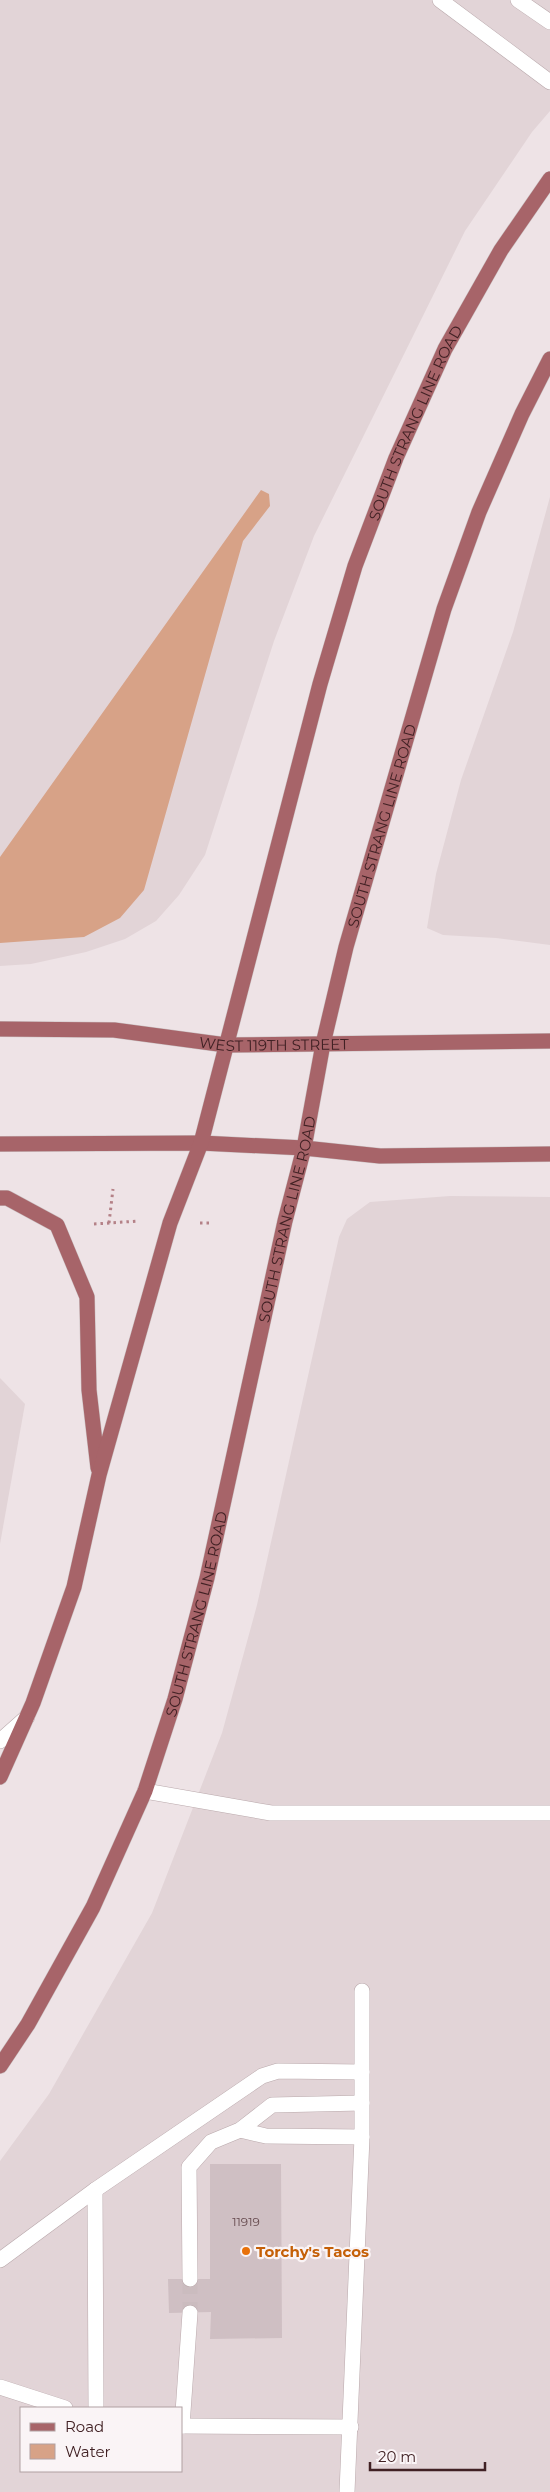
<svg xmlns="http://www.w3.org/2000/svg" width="550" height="2492" font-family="Montserrat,sans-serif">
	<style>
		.built { fill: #e2d4d7; fill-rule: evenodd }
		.water { fill: #d7a287 }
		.building { fill: #cfbfc3 }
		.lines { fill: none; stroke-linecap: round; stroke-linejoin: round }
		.minor-tunnel { stroke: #cbbcbf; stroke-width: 15; stroke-dasharray: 15 8; stroke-linecap: butt }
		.minor-casing { stroke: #baa9ac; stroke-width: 16 }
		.major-casing { stroke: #cac1c2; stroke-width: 16 }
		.path { stroke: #b48187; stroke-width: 3; stroke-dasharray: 2.5 4; stroke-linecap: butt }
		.minor { stroke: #fff; stroke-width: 15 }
		.major { stroke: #a76469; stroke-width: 15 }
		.food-dot { fill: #e8710a; stroke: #faf4f6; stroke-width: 2 }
		.labels { text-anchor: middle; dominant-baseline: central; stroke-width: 4.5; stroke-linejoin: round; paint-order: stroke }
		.number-label { font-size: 12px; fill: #64484c }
		.street-label { font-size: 15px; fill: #412124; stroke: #faf4f6 }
		.food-label { font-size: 15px; font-weight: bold; fill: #c56008; stroke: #faf4f6; text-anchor: start }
	</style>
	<rect width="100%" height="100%" fill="#eee3e6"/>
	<g class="built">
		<polygon points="0,0 550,0 550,111 532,132 465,231 314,536 274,641 205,855 179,895 156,921 125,939 86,952 31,964 0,966"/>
		<polygon points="550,497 550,945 496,938 443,935 427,928 436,874 461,780 513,632"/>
		<path d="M450,1196L550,1197V2492H0V2161L49,2094L152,1913L222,1733L257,1605L339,1237L347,1219L370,1202ZM21,2408H181V2471H21Z"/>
		<polygon points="0,1378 25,1404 0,1544"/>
	</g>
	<polygon class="water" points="261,490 269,494 270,506 243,541 144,890 120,918 84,937 0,943 0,857"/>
	<polygon class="building" points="210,2164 281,2164 282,2338 210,2339 211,2312 169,2313 168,2279 210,2279"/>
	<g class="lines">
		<polyline class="minor-tunnel" points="190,2279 190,2313"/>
		<defs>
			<g id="minor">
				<polyline points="440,0 550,82"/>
				<polyline points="518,0 550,22"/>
				<polyline points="0,1741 27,1717"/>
				<polyline points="145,1791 271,1813 550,1813"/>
				<polyline points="240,2130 266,2136 362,2137"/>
				<polyline points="95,2190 96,2408"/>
				<polyline points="0,2260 95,2190 262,2076 278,2071 362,2072"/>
				<polyline points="190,2279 189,2167 211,2142 240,2130 272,2105 362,2103"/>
				<polyline points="0,2387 65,2408"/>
				<polyline points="181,2426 351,2427"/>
				<polyline points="182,2426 190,2313"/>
				<polyline points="347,2492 362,2137 362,1991"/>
			</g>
			<g id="major">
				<path id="s1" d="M0,1029L114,1030L226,1045L550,1041"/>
				<polyline points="0,1144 201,1143 304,1148 380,1156 550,1154"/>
				<polyline points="0,1198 7,1198 57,1225 87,1297 89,1390 98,1468"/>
				<path id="s2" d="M0,1777L33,1703L74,1587L99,1475L170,1223L201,1143L320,684L355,566L396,458L445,349L501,250L550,179"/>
				<path id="s3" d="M0,2066L28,2024L93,1907L145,1791L175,1699L207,1578L285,1221L304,1148L323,1044L346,947L444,609L479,512L522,414L550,359"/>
			</g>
		</defs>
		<use href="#minor" class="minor-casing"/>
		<use href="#major" class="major-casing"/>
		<g class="path">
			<polyline points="109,1223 113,1189"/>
			<polyline points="200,1223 210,1223"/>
			<polyline points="94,1224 139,1221"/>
		</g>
		<use href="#minor" class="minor"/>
		<use href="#major" class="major"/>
	</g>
	<circle class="food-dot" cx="246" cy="2251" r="5"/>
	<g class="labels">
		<g class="number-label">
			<text x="246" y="2221">11919</text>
		</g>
		<g class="street-label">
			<text stroke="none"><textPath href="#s2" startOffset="1419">SOUTH STRANG LINE ROAD</textPath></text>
			<text stroke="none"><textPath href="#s3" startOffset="1306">SOUTH STRANG LINE ROAD</textPath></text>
			<text stroke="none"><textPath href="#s1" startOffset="275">WEST 119TH STREET</textPath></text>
			<text stroke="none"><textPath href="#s3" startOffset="901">SOUTH STRANG LINE ROAD</textPath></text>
			<text stroke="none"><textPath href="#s3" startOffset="496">SOUTH STRANG LINE ROAD</textPath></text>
		</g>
		<g class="food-label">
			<text x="256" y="2251">Torchy's Tacos</text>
		</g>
	</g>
	<rect x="20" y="2407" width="162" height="65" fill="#faf4f6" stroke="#b0a0a2"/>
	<rect x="30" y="2423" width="25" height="8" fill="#a76469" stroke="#b0a0a2"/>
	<text x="65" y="2432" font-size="15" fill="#412124">Road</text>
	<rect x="30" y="2444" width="25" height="15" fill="#d7a287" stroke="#b0a0a2"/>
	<text x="65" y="2457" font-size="15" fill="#412124">Water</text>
	<path d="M370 2462v8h115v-8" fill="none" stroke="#412124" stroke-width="2.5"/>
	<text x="378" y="2462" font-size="15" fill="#412124" stroke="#faf4f6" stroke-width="4" paint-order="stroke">20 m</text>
</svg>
